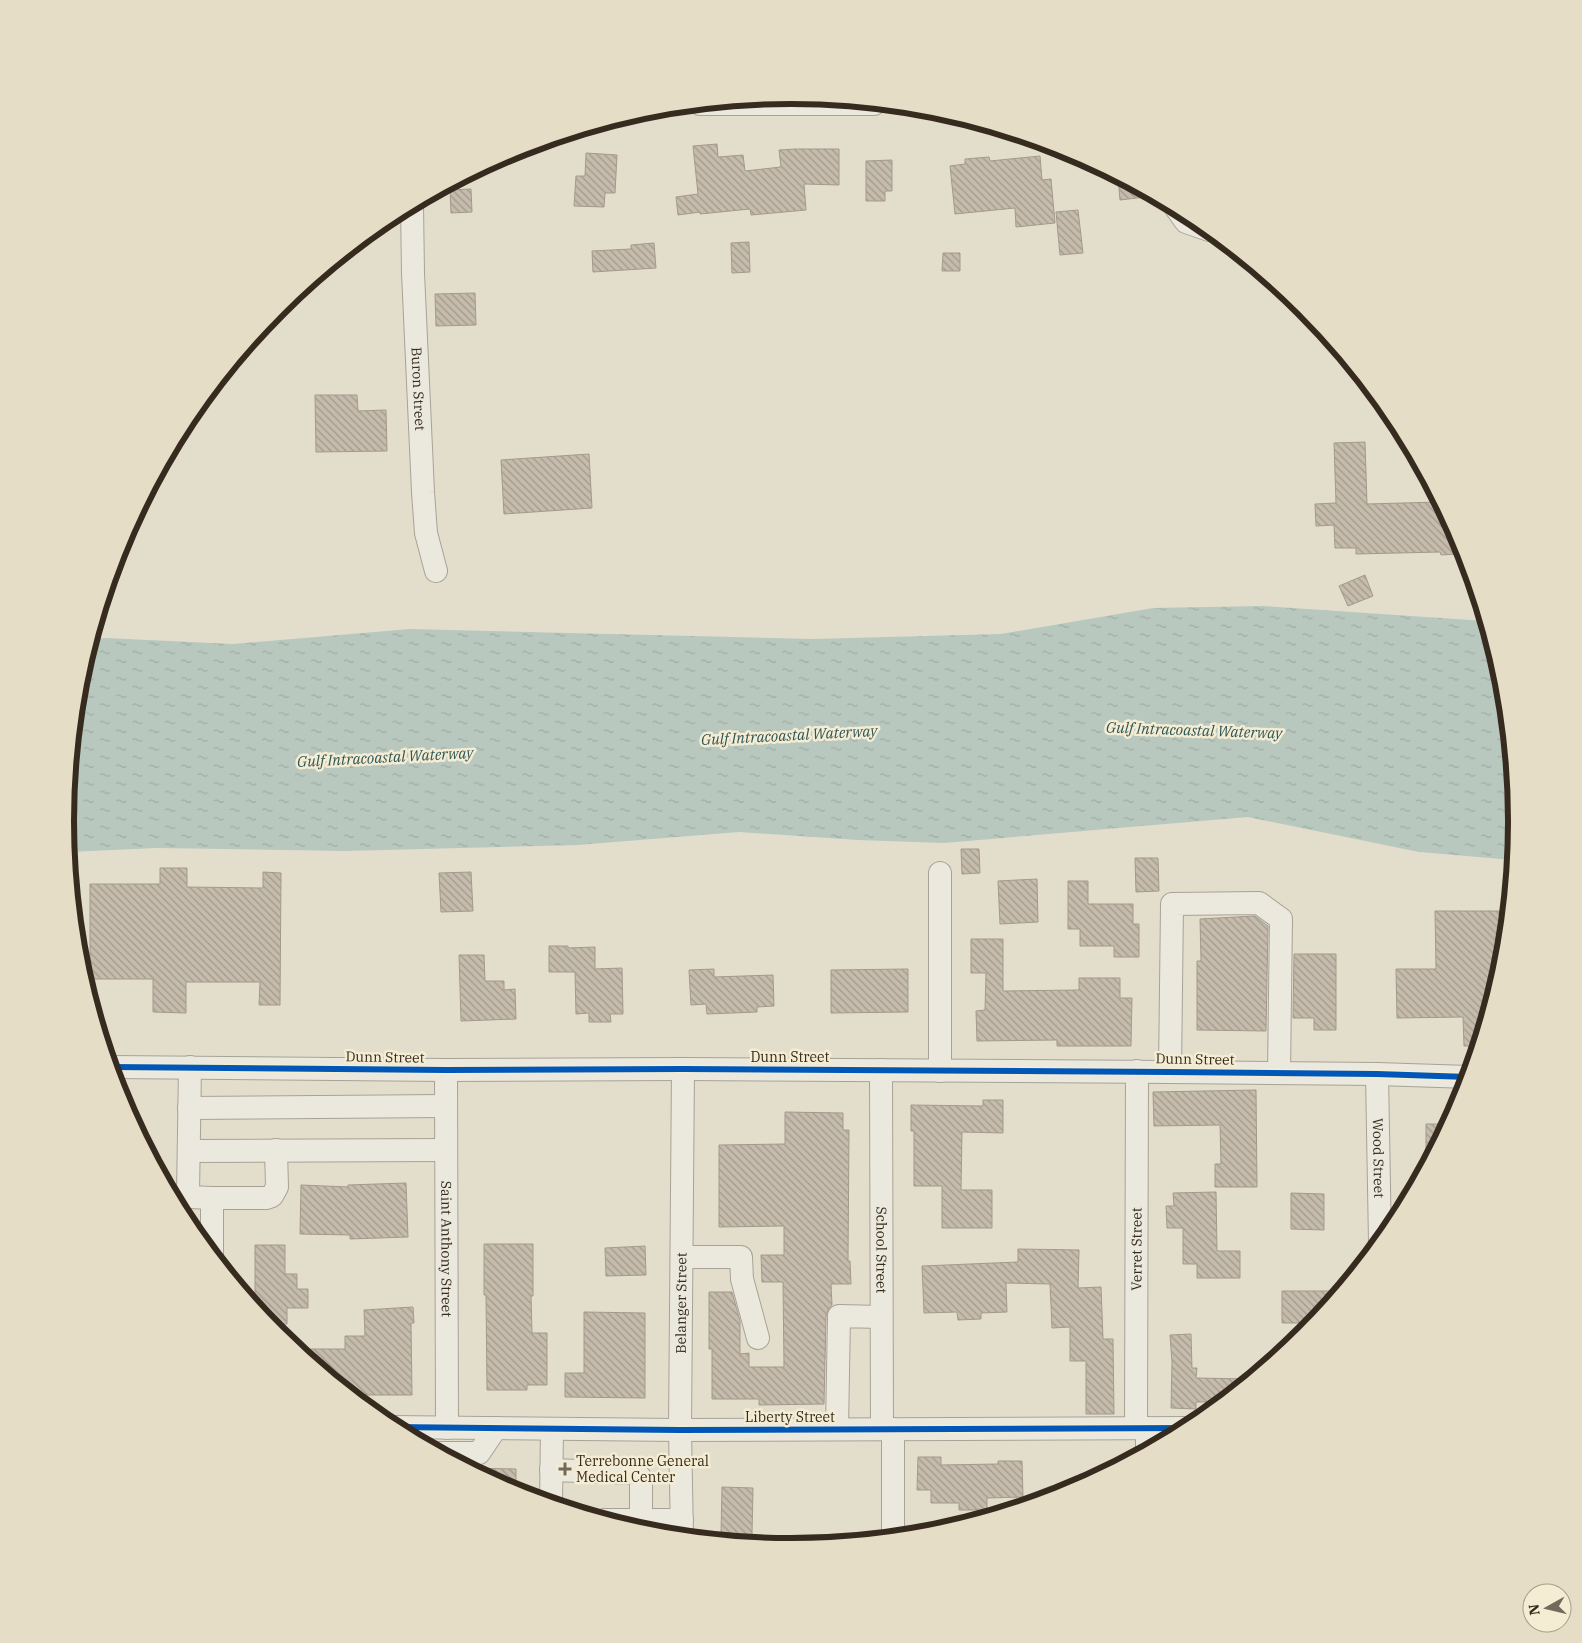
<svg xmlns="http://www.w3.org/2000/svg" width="1582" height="1643" font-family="'IBM Plex Serif',serif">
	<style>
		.water { fill: url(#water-ripples) }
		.building { fill: url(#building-back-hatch); stroke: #a39a8c }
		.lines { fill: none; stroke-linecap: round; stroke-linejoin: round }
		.minor-casing { stroke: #a8a296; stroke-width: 24 }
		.minor { stroke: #ebe8de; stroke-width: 22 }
		.cycleway-casing { stroke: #f4ecd3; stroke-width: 9 }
		.cycleway { stroke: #0057b8; stroke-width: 6 }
		.poi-dot { fill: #736a5b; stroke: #f4ecd3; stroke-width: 2 }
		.labels { text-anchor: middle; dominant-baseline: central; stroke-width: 5; stroke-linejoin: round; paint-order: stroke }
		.street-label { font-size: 14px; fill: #362b1e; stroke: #f4ecd3 }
		.poi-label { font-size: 14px; fill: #362b1e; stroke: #f4ecd3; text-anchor: start }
		.water-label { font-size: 15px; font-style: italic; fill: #2e5555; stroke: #f4ecd3 }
		.rim { fill: none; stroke: #362b1e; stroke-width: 6 }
	</style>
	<defs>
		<pattern id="water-ripples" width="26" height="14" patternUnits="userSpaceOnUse" patternTransform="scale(1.25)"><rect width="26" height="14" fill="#b8c8bf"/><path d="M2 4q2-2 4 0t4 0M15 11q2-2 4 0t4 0" fill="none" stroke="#9faca4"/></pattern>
		<pattern id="building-back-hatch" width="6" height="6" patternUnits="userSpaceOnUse" patternTransform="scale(1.25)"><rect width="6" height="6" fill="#c6bcad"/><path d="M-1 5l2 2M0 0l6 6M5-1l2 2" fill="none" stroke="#a2998c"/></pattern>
	</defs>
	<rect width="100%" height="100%" fill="#e3decc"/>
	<polygon class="water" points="1263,606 1485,621 1503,680 1517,822 1513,860 1419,852 1248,817 944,843 858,840 739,832 578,845 346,851 157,848 68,852 65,821 79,680 91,639 106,638 233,644 410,629 812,639 1001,634 1153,608"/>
	<g class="building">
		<polygon points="717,144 718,157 743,155 745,171 781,167 779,150 795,149 839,149 839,185 804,184 806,210 751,215 750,209 700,214 700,212 678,215 676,197 698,194 693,146"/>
		<polygon points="586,153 617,155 615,193 605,193 604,207 574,206 576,176 585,176"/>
		<polygon points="1040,156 1042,180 1051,179 1055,223 1016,227 1015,208 955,214 950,166 965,164 965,159 989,157 990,161"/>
		<polygon points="892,160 892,191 885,191 885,201 866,201 866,161"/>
		<polygon points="1118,177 1121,178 1154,196 1120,200"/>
		<polygon points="471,189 472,212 451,213 450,190"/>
		<polygon points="1078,210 1083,253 1060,255 1056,212"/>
		<polygon points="749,242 750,272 732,273 731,243"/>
		<polygon points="654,243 656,268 593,272 592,251 631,249 631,245"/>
		<polygon points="943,253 960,253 960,271 942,271"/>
		<polygon points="475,293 476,325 436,326 435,294"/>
		<polygon points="315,395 357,395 358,411 386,410 387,451 316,452"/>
		<polygon points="1365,442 1367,504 1439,502 1457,535 1458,554 1441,555 1440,552 1356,554 1356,548 1335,548 1334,525 1316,526 1315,504 1336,503 1334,443"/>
		<polygon points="589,454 592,508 504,514 501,460"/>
		<polygon points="1365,575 1373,596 1348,606 1339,586"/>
		<polygon points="961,849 979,849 980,873 962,874"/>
		<polygon points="1135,858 1158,858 1159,891 1136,892"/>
		<polygon points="160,868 187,868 187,887 263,888 263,872 281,873 280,1005 259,1005 260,982 186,982 186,1013 153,1012 153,979 90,979 90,884 160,884"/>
		<polygon points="471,872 473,911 441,912 439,873"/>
		<polygon points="1037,879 1038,922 1000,924 998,881"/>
		<polygon points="1068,881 1088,881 1088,904 1133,904 1133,924 1139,924 1139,957 1114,957 1114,946 1080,946 1080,929 1068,929"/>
		<polygon points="1435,911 1508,911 1503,963 1478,1046 1464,1046 1463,1017 1397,1018 1396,969 1436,969"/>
		<polygon points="1255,916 1268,926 1266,1031 1197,1030 1197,961 1201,961 1200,919"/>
		<polygon points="971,939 1003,939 1003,991 1079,990 1079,978 1120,978 1120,998 1132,998 1131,1046 1057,1046 1057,1040 977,1041 976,1011 985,1010 986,973 971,973"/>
		<polygon points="549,946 568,946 568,948 595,947 595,969 622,968 623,1014 610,1014 611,1022 589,1022 589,1013 576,1014 575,972 549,972"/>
		<polygon points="1294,954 1336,954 1336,1030 1314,1030 1314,1018 1293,1018"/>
		<polygon points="459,955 484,955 485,981 504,981 504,990 515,989 516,1019 461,1021"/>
		<polygon points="714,969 714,977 773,975 774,1006 757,1007 757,1012 707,1014 706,1004 691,1005 689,970"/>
		<polygon points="908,969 908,1012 831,1013 831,970"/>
		<polygon points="1256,1090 1257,1187 1215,1187 1215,1164 1221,1164 1220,1125 1154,1126 1153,1092"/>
		<polygon points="983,1100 1003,1100 1003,1133 962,1132 961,1190 992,1190 992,1228 942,1228 942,1186 914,1186 914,1131 911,1131 911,1105 983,1106"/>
		<polygon points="785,1112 843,1113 843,1130 849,1130 848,1261 850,1261 851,1284 831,1284 832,1305 828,1310 826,1316 824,1404 759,1405 759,1399 712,1399 712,1349 709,1349 709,1292 732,1292 740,1321 740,1354 749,1353 749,1367 784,1367 783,1282 762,1282 761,1255 784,1255 784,1226 719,1227 719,1145 785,1144"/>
		<polygon points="1426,1124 1448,1124 1426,1167"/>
		<polygon points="406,1183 408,1237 350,1239 350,1235 300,1234 301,1185 348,1187 348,1185"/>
		<polygon points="1216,1192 1217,1251 1240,1251 1240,1278 1197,1278 1197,1264 1183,1264 1183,1228 1167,1228 1166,1206 1174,1206 1173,1193"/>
		<polygon points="1291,1193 1324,1194 1324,1230 1291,1229"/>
		<polygon points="484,1244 533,1244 533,1296 531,1296 532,1333 547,1333 547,1385 527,1385 527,1390 487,1390 486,1295 484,1295"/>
		<polygon points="255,1245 285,1245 285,1274 297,1274 297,1289 308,1289 308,1308 287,1308 287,1324 269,1324 255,1308"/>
		<polygon points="645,1246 646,1275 606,1276 605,1248"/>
		<polygon points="1018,1249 1079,1250 1078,1288 1101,1287 1103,1339 1113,1339 1114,1414 1086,1414 1086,1361 1070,1361 1070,1327 1052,1328 1050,1284 1006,1283 1007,1312 981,1313 981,1319 958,1320 957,1312 924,1313 922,1266 1018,1262"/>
		<polygon points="1282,1291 1340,1291 1314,1323 1282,1323"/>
		<polygon points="413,1307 414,1323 411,1323 412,1395 351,1395 296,1349 345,1349 345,1336 365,1336 364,1310"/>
		<polygon points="584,1312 645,1313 645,1398 565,1397 565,1373 584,1373"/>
		<polygon points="1191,1334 1192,1368 1197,1368 1196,1378 1251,1379 1223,1402 1196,1402 1196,1409 1171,1408 1172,1362 1170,1335"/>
		<polygon points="918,1457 941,1457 941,1465 998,1464 998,1461 1022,1461 1023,1497 987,1498 987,1510 959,1510 959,1503 931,1503 931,1490 917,1490"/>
		<polygon points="468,1468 516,1469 516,1493 513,1492"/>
		<polygon points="722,1487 753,1488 752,1535 721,1534"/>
	</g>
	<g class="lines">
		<defs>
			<g id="minor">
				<polyline points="700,104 874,104"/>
				<path id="s1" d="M412,205L413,273L423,492L426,533L436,571"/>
				<polyline points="1176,208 1186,222 1209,230"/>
				<polyline points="940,873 940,1071"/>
				<polyline points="110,1067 446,1070 683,1069 1170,1072 1377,1074 1469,1077"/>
				<polyline points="190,1067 188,1194 190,1197 212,1198"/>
				<path id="s2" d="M446,1070L447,1428"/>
				<path id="s3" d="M881,1070L882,1429"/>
				<polyline points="1170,1072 1172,904 1259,903 1281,919 1279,1073"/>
				<path id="s4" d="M1377,1074L1380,1243"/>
				<polyline points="189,1108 446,1106"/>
				<polyline points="189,1151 446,1150"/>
				<polyline points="212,1255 212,1198 266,1198 272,1196 277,1187 276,1150"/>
				<polyline points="682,1257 741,1257 742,1279 758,1338"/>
				<polyline points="392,1427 680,1430 1189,1428"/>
				<path id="s5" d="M1136,1427L1137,1071"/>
				<polyline points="837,1429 839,1316 881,1317"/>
				<polyline points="1147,1450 1147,1428"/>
				<polyline points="439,1453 479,1453 496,1428"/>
				<polyline points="551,1470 636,1473 640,1477 641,1484 641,1531"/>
				<polyline points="551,1504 552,1429"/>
				<polyline points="604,1520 682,1520"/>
				<path id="s6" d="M682,1537L680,1430L683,1069"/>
				<polyline points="893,1538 893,1429"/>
			</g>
		</defs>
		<use href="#minor" class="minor-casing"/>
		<use href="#minor" class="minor"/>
		<defs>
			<g id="cycleway">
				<polyline points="110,1067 446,1070 683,1069 1170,1072 1377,1074 1469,1077"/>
				<polyline points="392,1427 680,1430 1189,1428"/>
			</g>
		</defs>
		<use href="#cycleway" class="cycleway-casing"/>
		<use href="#cycleway" class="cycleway"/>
	</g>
	<path class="poi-dot" d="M562.5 1461.5h5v5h5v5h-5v5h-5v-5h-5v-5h5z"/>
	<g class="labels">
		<g class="street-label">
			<text stroke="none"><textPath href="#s1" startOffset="184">Buron Street</textPath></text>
			<text transform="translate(385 1057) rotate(1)">Dunn Street</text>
			<text x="790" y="1057">Dunn Street</text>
			<text transform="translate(1195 1059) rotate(1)">Dunn Street</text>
			<text stroke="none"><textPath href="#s4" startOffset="84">Wood Street</textPath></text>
			<text stroke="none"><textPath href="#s2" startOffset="179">Saint Anthony Street</textPath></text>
			<text stroke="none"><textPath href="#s3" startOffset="180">School Street</textPath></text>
			<text stroke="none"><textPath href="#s5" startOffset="178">Verret Street</textPath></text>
			<text stroke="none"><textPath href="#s6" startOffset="234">Belanger Street</textPath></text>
			<text x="790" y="1417">Liberty Street</text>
		</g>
		<g class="poi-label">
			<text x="576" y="1461">Terrebonne General<tspan x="576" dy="16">Medical Center</tspan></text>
		</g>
		<g class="water-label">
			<text transform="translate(1194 730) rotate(2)">Gulf Intracoastal Waterway</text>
			<text transform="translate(789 735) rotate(-3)">Gulf Intracoastal Waterway</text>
			<text transform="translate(385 757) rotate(-3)">Gulf Intracoastal Waterway</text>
		</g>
	</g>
	<path d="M0 0H1582V1643H0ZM74 821a717 717 0 1 1 1434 0a717 717 0 1 1-1434 0Z" fill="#e5ddc5" fill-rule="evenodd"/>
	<path class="rim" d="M74 821a717 717 0 1 1 1434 0a717 717 0 1 1-1434 0Z"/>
	<g transform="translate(1547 1608) rotate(262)"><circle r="24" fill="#f4ecd3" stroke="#a89f8b"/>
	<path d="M0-4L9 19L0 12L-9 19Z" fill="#736a5b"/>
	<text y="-8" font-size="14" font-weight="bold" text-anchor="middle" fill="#362b1e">N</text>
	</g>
</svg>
